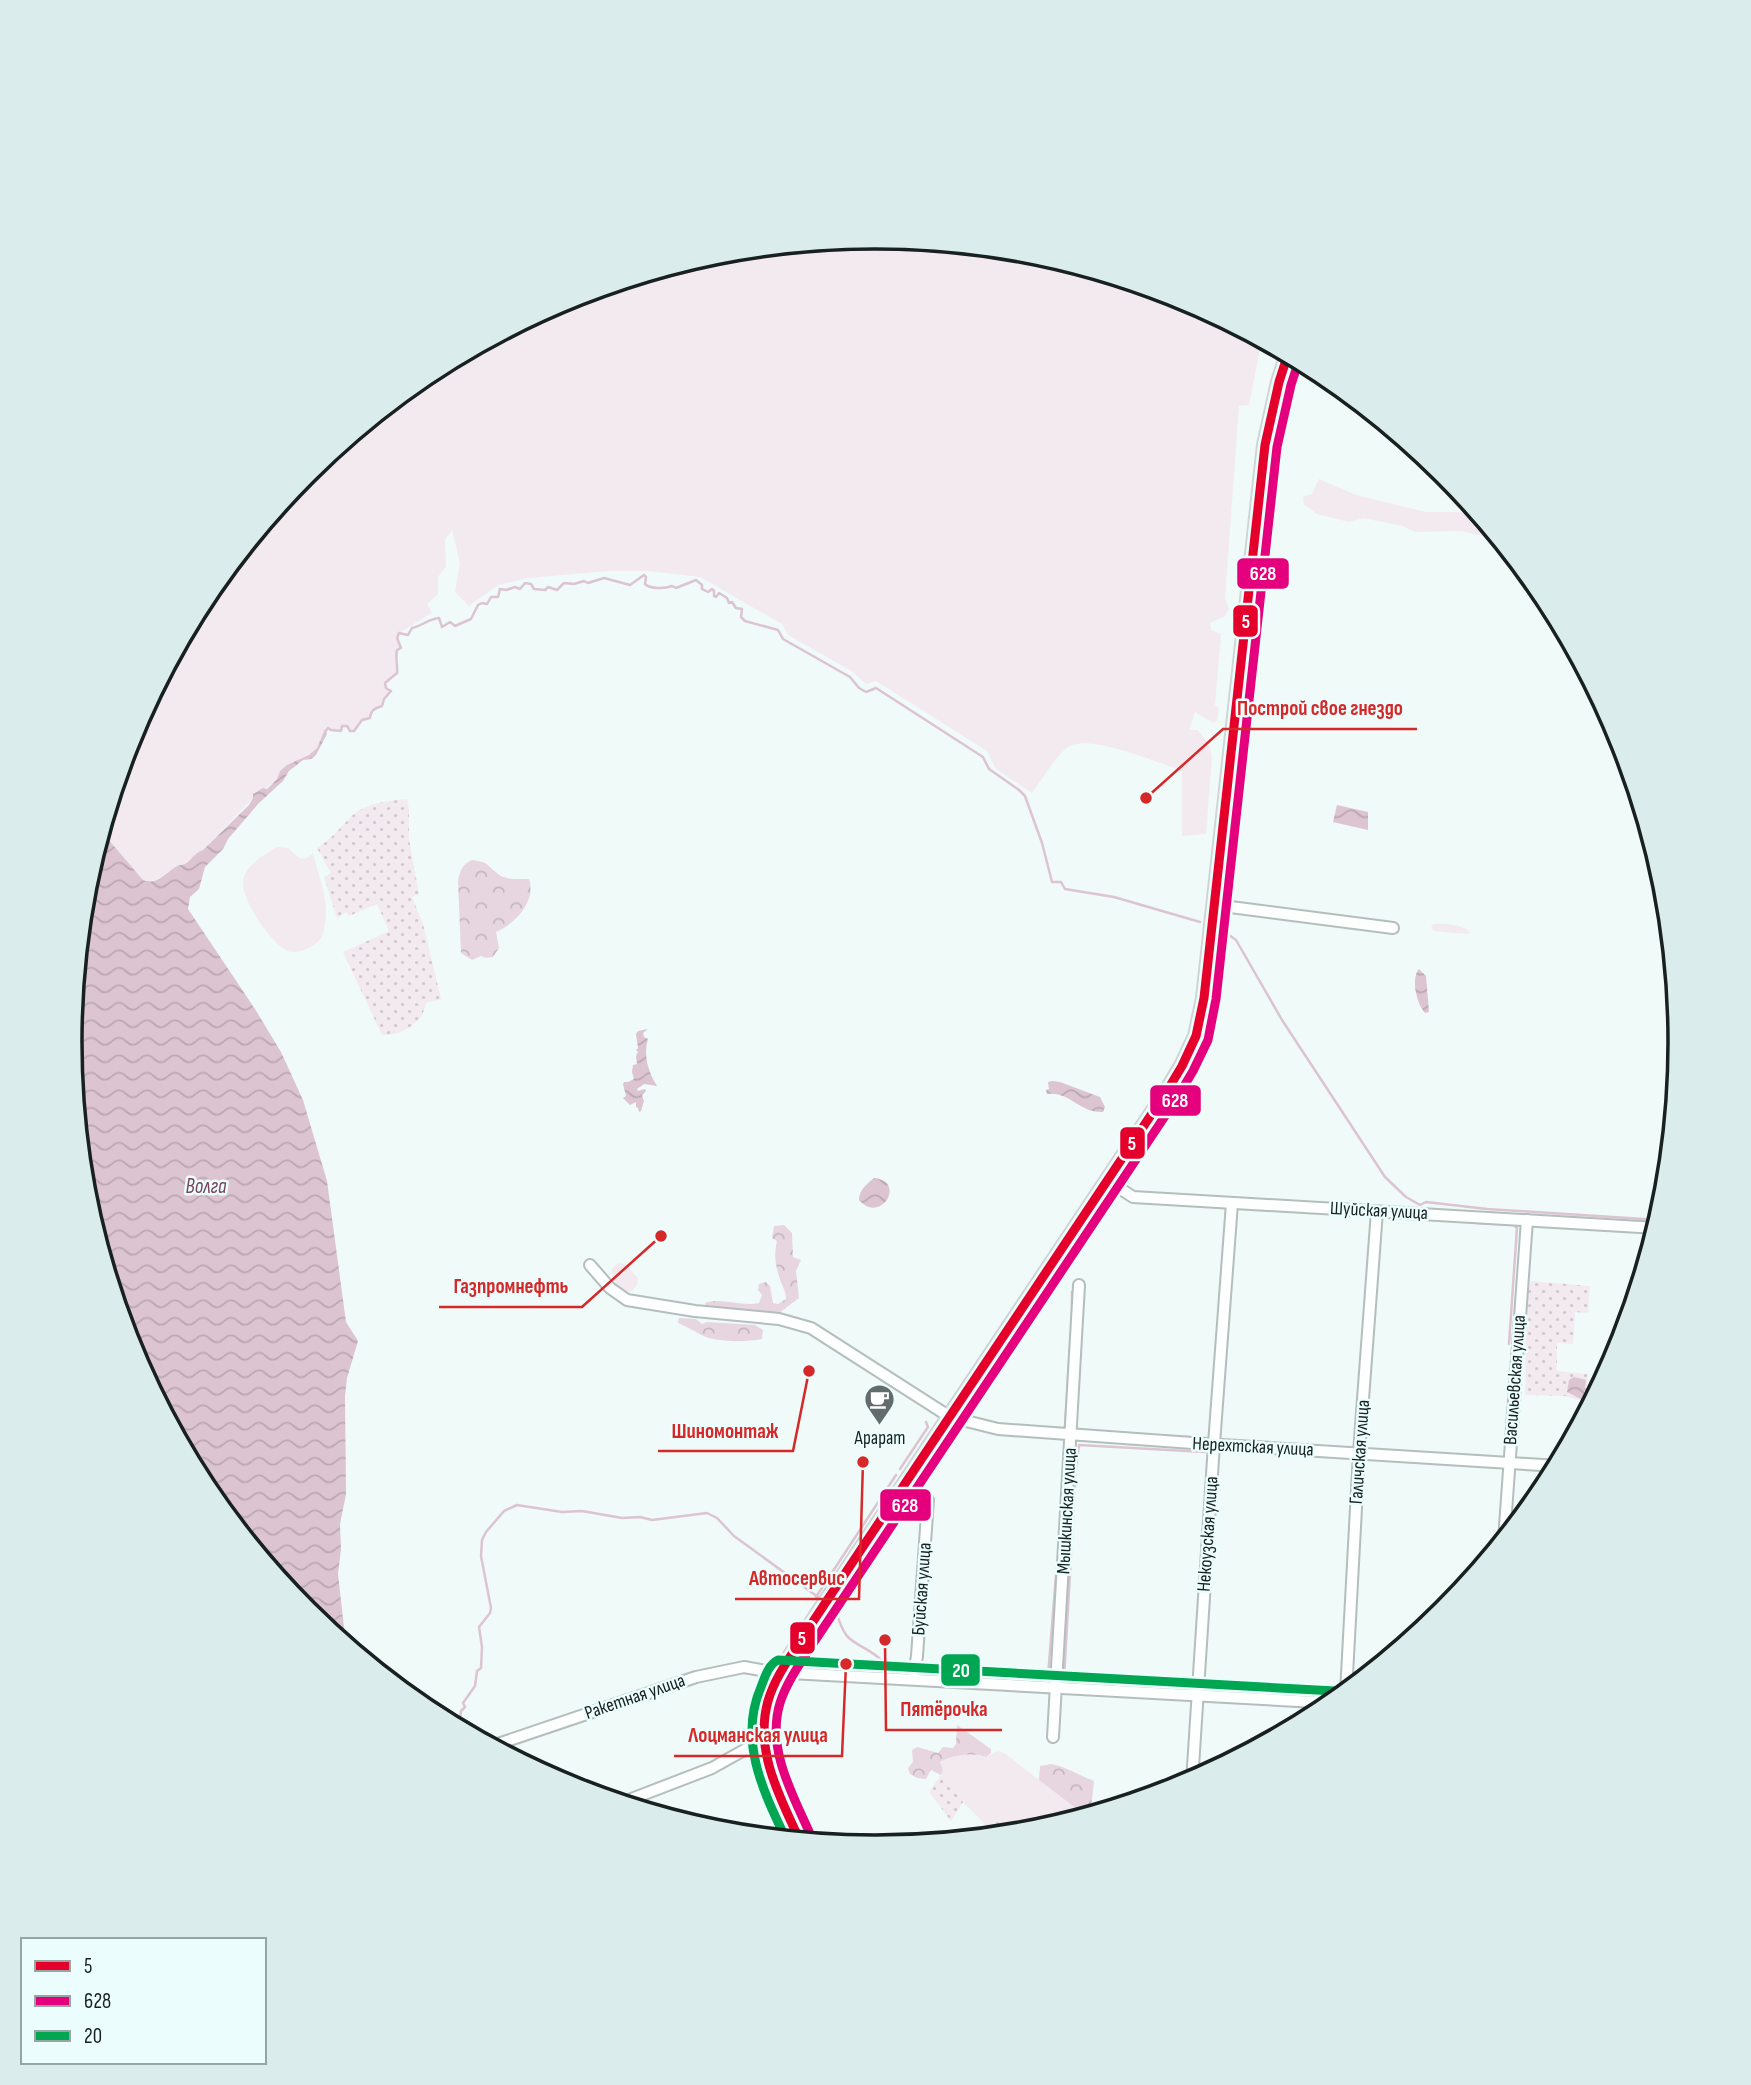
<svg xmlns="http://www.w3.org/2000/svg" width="1751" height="2085" font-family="'Sofia Sans Condensed',sans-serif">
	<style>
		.green { fill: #f3eaf0 }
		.forest { fill: url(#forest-crowns) }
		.garden { fill: url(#garden-dots) }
		.water { fill: url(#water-waves) }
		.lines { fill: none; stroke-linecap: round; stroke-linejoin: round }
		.stream { stroke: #dcc4d0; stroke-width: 2.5 }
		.minor-casing { stroke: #b4bebc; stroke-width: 14 }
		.major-casing { stroke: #d0d5d4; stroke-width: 18 }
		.minor { stroke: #fdfefe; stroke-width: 10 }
		.major { stroke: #ddeceb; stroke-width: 14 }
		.bus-1-casing { stroke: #ebfefd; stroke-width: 14 }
		.bus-2-casing { stroke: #ebfefd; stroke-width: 14 }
		.bus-3-casing { stroke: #ebfefd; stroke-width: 14 }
		.bus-1 { stroke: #e4002b; stroke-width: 9 }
		.bus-2 { stroke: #e5007d; stroke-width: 9 }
		.bus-3 { stroke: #00a651; stroke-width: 9 }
		.labels { text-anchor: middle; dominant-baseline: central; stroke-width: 5; stroke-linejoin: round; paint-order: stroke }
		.street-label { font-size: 19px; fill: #182020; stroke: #ebfefd }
		.poi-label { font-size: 19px; fill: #182020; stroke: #ebfefd }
		.water-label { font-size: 21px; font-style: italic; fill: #7a445f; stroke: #ebfefd }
		.rim { fill: none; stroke: #182020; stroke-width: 3.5 }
		.leader { fill: none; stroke: #d62828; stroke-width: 2.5 }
		.callout-dot { fill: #d62828; stroke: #ebfefd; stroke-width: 2.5 }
		.callout-label { font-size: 21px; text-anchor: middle; font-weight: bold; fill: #d62828; stroke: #ebfefd; stroke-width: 5; stroke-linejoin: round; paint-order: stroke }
		.line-badge { stroke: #ebfefd; stroke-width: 2.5 }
		.badge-label { font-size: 19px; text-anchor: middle; font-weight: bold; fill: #fff }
	</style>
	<defs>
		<pattern id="forest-crowns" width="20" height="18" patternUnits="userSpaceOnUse" patternTransform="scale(1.75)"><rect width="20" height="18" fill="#e7d6df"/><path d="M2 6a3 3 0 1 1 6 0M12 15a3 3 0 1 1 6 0" fill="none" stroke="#c5b7bf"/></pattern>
		<pattern id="garden-dots" width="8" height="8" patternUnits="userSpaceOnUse" patternTransform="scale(1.75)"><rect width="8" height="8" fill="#f3eaf0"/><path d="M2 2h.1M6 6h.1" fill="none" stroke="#d0c8ce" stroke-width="1.8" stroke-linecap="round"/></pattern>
		<pattern id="water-waves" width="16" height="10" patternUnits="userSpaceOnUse" patternTransform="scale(1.75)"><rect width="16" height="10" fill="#dcc4d0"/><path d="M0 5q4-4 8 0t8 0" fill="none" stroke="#bca8b2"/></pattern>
	</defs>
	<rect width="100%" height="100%" fill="#effaf9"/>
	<g class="green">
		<path d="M876,237L1033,253L1184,298L1262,340L1249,405L1239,406L1225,598L1229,609L1225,616L1210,623L1211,630L1221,634L1215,705L1219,708L1217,721L1213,723L1195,712L1189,730H1198L1209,744L1212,757L1206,834L1182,836V771C1160,763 1091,734 1070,746C1057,753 1042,780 1032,793L996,769L987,751L876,681L866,684L853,672L788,635L782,624L700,577L648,571H609L528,578L498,585L469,606L455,592L460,563L452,530L445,540L446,566L438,577V594L427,604L432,613L399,633L397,638L401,648L397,650C395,657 398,665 397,673L385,684L386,688L391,691C389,697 384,698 382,706C375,708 371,710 370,718L362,720L354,731H350L347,726H342L341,731L331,730L328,728L325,729L317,748L309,755L287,765L280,771L277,779L253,798L203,850C194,854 192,860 185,864C183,865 181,865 179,865C166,871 158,885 143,880L102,832L131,734L206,595L306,473L428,373L568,298L719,252Z"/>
		<polygon points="1319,479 1356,495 1426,512 1460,512 1484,521 1495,534 1494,539 1462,531 1415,532 1403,526 1363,518 1349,522 1317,514 1304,504 1303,497 1312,494"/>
		<path d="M277,847L288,848L299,858L305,859L313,853C317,872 326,892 326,911C326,919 325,931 321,938C315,947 298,955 288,951C271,944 240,898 243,880C246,865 265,854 277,847Z"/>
		<path d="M1433,924C1447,923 1461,924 1471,933L1466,934L1434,931L1431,928Z"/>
		<path d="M618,1263L625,1264L638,1278L637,1285L632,1291L626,1292C616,1286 612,1281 612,1269Z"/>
		<path d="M998,1751L1004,1753L1086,1816L1045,1829L1038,1822L1031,1829L1008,1831L999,1818L988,1827L964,1803L965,1799L951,1789L954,1784L941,1775L943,1770L940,1762C952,1755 972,1752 986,1757Z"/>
	</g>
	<g class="forest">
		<path d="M472,860C491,862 487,867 501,876C509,880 521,879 529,879C537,901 514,925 496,932L499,948L493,957L486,958L481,956L472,960L461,953L458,881C460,870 462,865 472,860Z"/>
		<path d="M784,1225L792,1233L793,1257L801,1260L796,1271L799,1298L779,1313L707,1308L705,1303C722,1297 741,1307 759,1303L762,1295L758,1290L759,1284L766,1282L770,1286L773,1303L778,1304L786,1299C786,1290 781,1285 779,1276C775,1264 774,1254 777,1241L772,1238L774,1226Z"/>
		<path d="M679,1318L696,1319L702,1324L707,1322L755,1325L763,1330L762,1339C747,1342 725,1342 709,1338C702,1336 688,1327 678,1323Z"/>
		<path d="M957,1725L991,1749V1753L986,1757C973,1752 952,1755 940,1762L943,1770L941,1775L931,1770L926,1779L917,1778L910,1774L908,1768L913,1762L912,1750L917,1747L938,1753L943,1747L953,1748L956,1744Z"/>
		<path d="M1051,1764C1064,1766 1081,1776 1094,1781L1091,1809L1102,1812L1086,1816L1039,1780L1040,1766Z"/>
	</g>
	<g class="garden">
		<path d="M407,799L409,810V839L419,894L412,897L423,924L441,999L426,1003C424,1009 423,1016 419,1019C410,1029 395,1036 382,1035L343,952L389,931L377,904L349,916L346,912L337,918L324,877L331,873L317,848C330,840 339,829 350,818C364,803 387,801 407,799Z"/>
		<polygon points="1531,1281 1590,1286 1588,1313 1575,1312 1573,1344 1557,1343 1557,1371 1588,1374 1585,1402 1565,1396 1525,1395 1527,1291"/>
		<polygon points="941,1775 954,1784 952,1789 965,1799 951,1821 929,1792"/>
		<polygon points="999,1818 1005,1823 1003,1826 1008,1831 1021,1820 1031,1828 1038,1822 1045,1829 1032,1833 998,1836 988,1827"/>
	</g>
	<g class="water">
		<path d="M325,729L327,734L316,755L311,759L303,760L289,771L283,781L259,803L228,839L223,849L205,867L199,889L190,897L188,909L255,1009L281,1052L303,1100L327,1181L346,1322L358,1341L347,1378L345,1396L346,1494L340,1524L341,1549L338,1574L346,1645L306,1612L206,1490L131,1350L85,1199L70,1043L86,885L102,832L143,880C159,886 166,871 179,865C181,865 183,865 185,864C192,860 193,854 203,850L249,805L253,798V794L263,788L267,789L277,779L280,771L287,765L309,755L317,748Z"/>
		<polygon points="1337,805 1368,812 1368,830 1333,822"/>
		<path d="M1419,969L1426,976L1429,1012L1425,1013C1416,1003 1411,978 1419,969Z"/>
		<path d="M648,1029L643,1033L644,1037L648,1039C643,1054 648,1072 657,1086L644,1084L637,1089L638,1091L645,1089L646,1091L642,1095L644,1101L641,1111L639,1112L638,1108L636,1107V1102L630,1105L623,1098L626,1096L623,1084L624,1082H628L634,1079L632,1072L633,1065L637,1064L636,1056L638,1052L636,1050L638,1048L636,1034L638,1031Z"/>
		<path d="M1052,1081L1060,1082L1100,1097L1105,1107L1103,1112C1079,1113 1070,1091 1047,1094L1046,1090L1049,1089L1048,1082Z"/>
		<path d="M874,1178C907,1181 881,1225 859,1200C859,1190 867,1184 874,1178Z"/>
		<polygon points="1574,1377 1586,1380 1583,1400 1567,1392 1569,1380"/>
	</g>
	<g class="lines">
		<g class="stream">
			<path d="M325,732L328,728L331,730L341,731L342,726H347L350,731H354L362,720L370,718C371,710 375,708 382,706L384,699L391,691L386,688L385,683L397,673C398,665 395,657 397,650L401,648L397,638L399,633L408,635L412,628C422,626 428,619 439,618L442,627L450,622L455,626L471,619L478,605L482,603L487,604L491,597H498L500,589L506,590L515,587L520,589L525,583L531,584L534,589L545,590L548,587L557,590L564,583L574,584L584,581L588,583L604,578L630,585L644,575L646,577L645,584C650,589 665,589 672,586L676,588L696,580L702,585V589L708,592L712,589L714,591V596L716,597L719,593L727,598L729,603L732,602L736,608L742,609L741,617L745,621L778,630L783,639L850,677L859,688L866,692L876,688L983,757L989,769L1019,790L1025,796L1042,843L1052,882H1061L1065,889L1114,897L1200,922"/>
			<polyline points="1218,927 1236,940 1282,1020 1385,1177 1406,1197 1420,1205 1426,1202 1487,1209 1659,1220"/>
			<polyline points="1477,1223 1514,1225 1517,1228 1509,1344"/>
			<polyline points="1072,1323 1072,1292"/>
			<polyline points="1061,1429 1065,1427 1070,1344"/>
			<polyline points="1151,1435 1206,1438"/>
			<polyline points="900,1469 928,1427 926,1422"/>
			<polyline points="816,1597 896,1475"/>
			<path d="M833,1606C839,1616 840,1630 849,1638C859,1647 872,1650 882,1661H891L911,1668"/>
			<polyline points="919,1669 1048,1677 1056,1575"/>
			<polyline points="1064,1678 1076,1468 1079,1445 1205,1452"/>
			<polyline points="447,1722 460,1718 461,1711 465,1707 463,1703 475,1686 477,1671 481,1668 482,1647 479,1627 490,1613 491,1608 481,1556 482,1540 486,1532 504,1511 517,1505 562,1512 582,1511 622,1518 640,1517 652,1520 707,1513 717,1518 734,1536 818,1597"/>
		</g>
		<defs>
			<g id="minor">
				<polyline points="1215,905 1393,928"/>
				<polyline points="1675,1108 1680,1028"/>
				<polyline points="1107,1180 1133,1197 1657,1228"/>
				<polyline points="590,1265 610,1288 627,1300 695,1311 779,1319 811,1328 950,1417 998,1429 1206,1444 1558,1466"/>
				<polyline points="1504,1540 1527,1220"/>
				<polyline points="913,1679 917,1656 928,1500"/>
				<polyline points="1346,1693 1359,1453 1377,1211"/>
				<polyline points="1053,1737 1079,1285"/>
				<polyline points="492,1746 696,1677 744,1667 772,1672 1334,1703"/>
				<polyline points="1192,1782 1214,1444 1232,1203"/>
				<polyline points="621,1803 712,1768 746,1749 763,1742"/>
			</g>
			<path id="major" d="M800,1841C781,1797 752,1750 768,1701C776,1677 791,1656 804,1635L1167,1091L1182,1066L1196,1036L1204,998L1265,445L1279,382L1288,354"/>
		</defs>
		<use href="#minor" class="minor-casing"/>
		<use href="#major" class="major-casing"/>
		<use href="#minor" class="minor"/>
		<use href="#major" class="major"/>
		<defs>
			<path id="bus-1" d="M800,1841C780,1797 754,1751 768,1701C775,1677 791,1656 804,1635L1167,1091L1182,1066L1196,1036L1204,998L1265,445L1279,382L1288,354"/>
			<path id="bus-2" d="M811,1836C793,1795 766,1749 780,1703C787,1681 802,1661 814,1642L1177,1098L1193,1071L1208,1040L1216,999L1277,447L1291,385L1299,360"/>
			<path id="bus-3" d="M786,1839C763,1791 738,1740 761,1687C765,1677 768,1665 778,1660L1335,1691"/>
		</defs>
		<use href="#bus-1" class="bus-1-casing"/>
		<use href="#bus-2" class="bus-2-casing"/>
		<use href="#bus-3" class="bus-3-casing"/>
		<use href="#bus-1" class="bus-1"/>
		<use href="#bus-2" class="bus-2"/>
		<use href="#bus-3" class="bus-3"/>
	</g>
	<defs>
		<symbol id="cafe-pin" viewBox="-11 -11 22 30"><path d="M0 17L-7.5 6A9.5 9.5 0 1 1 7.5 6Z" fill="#636c6c" stroke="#ebfefd"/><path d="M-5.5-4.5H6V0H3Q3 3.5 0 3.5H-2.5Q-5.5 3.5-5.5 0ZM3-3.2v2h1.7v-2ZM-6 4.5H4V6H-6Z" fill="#fff"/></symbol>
	</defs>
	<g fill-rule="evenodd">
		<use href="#cafe-pin" x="862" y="1382" width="35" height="47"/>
	</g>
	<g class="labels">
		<g class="street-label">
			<text transform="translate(1379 1211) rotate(3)">Шуйская улица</text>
			<text transform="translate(1515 1380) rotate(-86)">Васильевская улица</text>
			<text transform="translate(1253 1447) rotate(3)">Нерехтская улица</text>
			<text transform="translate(1360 1452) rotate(-86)">Галичская улица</text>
			<text transform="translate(1067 1511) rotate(-87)">Мышкинская улица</text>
			<text transform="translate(1208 1534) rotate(-86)">Некоузская улица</text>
			<text transform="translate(922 1589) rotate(-86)">Буйская улица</text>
			<text transform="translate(635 1697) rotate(-19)">Ракетная улица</text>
		</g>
		<g class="poi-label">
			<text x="880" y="1438">Арарат</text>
		</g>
		<g class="water-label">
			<text x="206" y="1186">Волга</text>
		</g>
	</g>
	<path d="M0 0H1751V2085H0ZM82 1042a793 793 0 1 1 1586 0a793 793 0 1 1-1586 0Z" fill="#daeceb" fill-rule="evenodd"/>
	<path class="rim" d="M82 1042a793 793 0 1 1 1586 0a793 793 0 1 1-1586 0Z"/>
	<path class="leader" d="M1146 798L1223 729H1417M661 1236L582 1307H439M809 1371L793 1451H658M863 1462L859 1599H735M885 1640L886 1730H1002M846 1664L842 1756H674"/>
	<g class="callout-dot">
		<circle cx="1146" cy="798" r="7"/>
		<circle cx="661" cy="1236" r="7"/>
		<circle cx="809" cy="1371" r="7"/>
		<circle cx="863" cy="1462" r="7"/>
		<circle cx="885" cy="1640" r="7"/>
		<circle cx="846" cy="1664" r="7"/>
	</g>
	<g class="callout-label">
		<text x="1320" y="715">Построй свое гнездо</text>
		<text x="511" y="1293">Газпромнефть</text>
		<text x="725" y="1438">Шиномонтаж</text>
		<text x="797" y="1585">Автосервис</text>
		<text x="944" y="1716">Пятёрочка</text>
		<text x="758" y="1742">Лоцманская улица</text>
	</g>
	<g class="line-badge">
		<rect x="1236" y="557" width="54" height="33" rx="7" fill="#e5007d"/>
		<rect x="1232" y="604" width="27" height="34" rx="7" fill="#e4002b"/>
		<rect x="1149" y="1084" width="53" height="33" rx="7" fill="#e5007d"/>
		<rect x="1119" y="1126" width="27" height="34" rx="7" fill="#e4002b"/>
		<rect x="879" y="1488" width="53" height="34" rx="7" fill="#e5007d"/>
		<rect x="789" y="1621" width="27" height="34" rx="7" fill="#e4002b"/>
		<rect x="940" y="1653" width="41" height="34" rx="7" fill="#00a651"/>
	</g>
	<g class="badge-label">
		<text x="1263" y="580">628</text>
		<text x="1246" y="628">5</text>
		<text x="1175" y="1107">628</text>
		<text x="1132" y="1150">5</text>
		<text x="905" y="1512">628</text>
		<text x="802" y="1645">5</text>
		<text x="961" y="1677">20</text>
	</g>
	<rect x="21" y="1938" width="245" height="126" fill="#ebfefd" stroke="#97a5a5" stroke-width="2"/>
	<rect x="35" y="1961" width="35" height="10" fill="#e4002b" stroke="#97a5a5" stroke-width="2"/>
	<text x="84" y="1973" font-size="21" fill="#182020">5</text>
	<rect x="35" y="1996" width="35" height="10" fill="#e5007d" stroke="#97a5a5" stroke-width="2"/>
	<text x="84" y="2008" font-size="21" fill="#182020">628</text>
	<rect x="35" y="2031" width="35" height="10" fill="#00a651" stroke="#97a5a5" stroke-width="2"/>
	<text x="84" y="2043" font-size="21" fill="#182020">20</text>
</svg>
